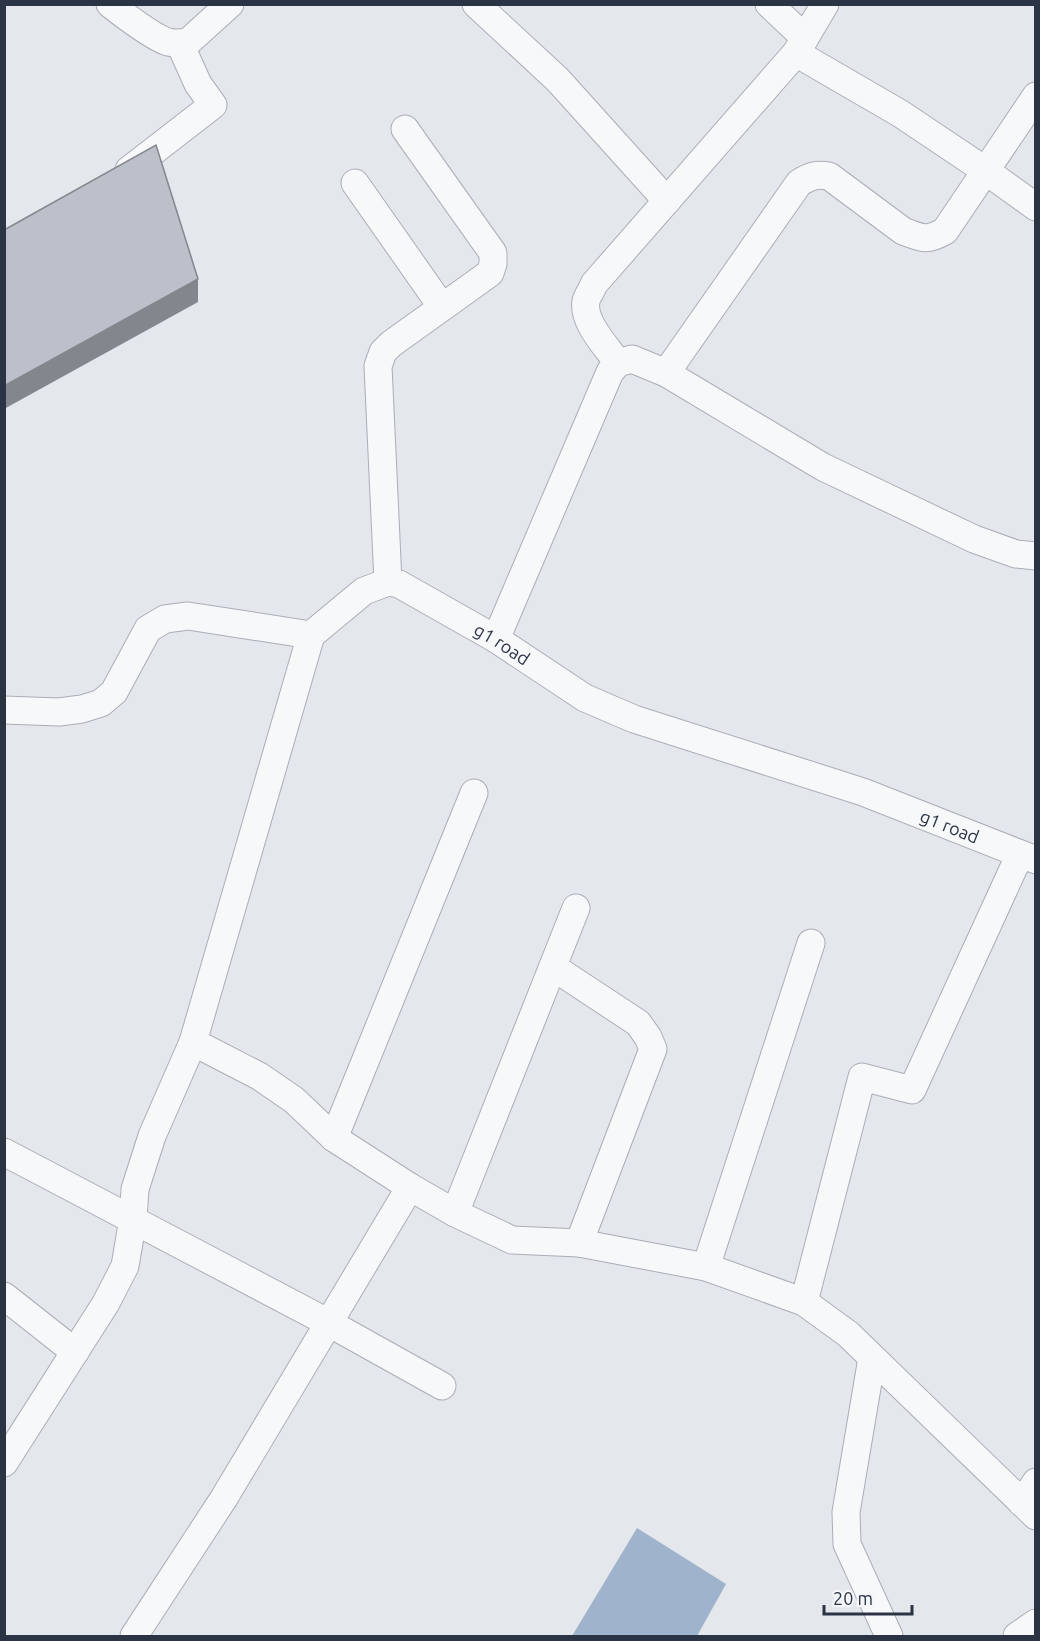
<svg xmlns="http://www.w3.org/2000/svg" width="1040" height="1641" font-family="Ubuntu,sans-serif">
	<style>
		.water { fill: #9fb4cc }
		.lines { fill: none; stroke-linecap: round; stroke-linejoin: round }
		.street-casing { stroke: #a9aeb7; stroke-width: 29 }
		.street { stroke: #f7f8fa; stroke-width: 27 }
		.shaded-wall { fill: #83868d }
		.building { fill: #bbc0ca; stroke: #83868d; stroke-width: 1.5 }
		.labels { text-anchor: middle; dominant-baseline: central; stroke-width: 5; stroke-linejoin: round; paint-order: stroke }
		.street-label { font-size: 18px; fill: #2b3445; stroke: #f4f6f9 }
	</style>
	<rect width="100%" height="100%" fill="#e4e7ec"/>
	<polygon class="water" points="637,1528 726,1584 697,1636 572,1636"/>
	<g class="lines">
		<defs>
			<g id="street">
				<path d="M110,4C124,15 152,37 168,42C175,44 181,43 188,42L230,4"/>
				<polyline points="476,4 558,80 667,201"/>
				<polyline points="769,4 805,38"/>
				<polyline points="796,53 901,114 986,171 1036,207"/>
				<polyline points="129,170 213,105 198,84 180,44"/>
				<polyline points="355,183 442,307"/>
				<path d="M618,363C607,347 582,322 586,301C587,296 592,290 594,284L796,53L825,4"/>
				<path d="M666,373L799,183C810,176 816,174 829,176L903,231C923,239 927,241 945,231L1036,96"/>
				<polyline points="388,582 378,366 383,352 391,344 490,273 493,264 493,253 405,129"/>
				<polyline points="496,639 610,372 618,363 632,359 666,373 823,467 974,539 1016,554 1036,556"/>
				<path id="s1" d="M4,710L59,712L82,709L101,703L114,692L148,629L165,619L188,616L311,635L364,591L388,582L399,584L496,639L585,698L634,719L863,792L1036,860"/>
				<polyline points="553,967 638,1023 648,1037 653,1049 579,1243"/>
				<polyline points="193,1042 259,1076 294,1100 334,1138 410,1187 455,1213 512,1240 579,1243 706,1267 804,1302 848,1334 1036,1516"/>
				<polyline points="334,1138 474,793"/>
				<polyline points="4,1152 329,1323 442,1386"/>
				<polyline points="455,1213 576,908"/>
				<polyline points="706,1267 811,943"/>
				<polyline points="4,1296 75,1352"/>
				<polyline points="804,1302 862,1077 912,1090 1020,854"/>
				<polyline points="872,1358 846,1512 847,1544 889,1636"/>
				<polyline points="4,1463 106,1303 125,1266 133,1219 135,1189 152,1136 193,1042 311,635"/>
				<polyline points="1022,1503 1036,1482"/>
				<polyline points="134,1636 224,1498 410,1187"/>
				<polyline points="1017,1636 1036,1623"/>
			</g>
		</defs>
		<use href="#street" class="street-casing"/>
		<use href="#street" class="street"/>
	</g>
	<polygon class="shaded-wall" points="198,279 198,302 4,409 4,386"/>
	<polygon class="building" points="156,145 198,279 4,386 4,230"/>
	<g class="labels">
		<g class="street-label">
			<text stroke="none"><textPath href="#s1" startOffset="579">g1 road</textPath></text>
			<text stroke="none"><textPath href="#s1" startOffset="1065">g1 road</textPath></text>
		</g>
	</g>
	<rect width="1040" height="1641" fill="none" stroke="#2b3445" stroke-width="12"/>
	<path d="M824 1605v9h88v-9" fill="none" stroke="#2b3445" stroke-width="3"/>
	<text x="833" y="1605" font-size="18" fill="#2b3445" stroke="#f4f6f9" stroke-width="4.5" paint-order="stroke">20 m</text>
</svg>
